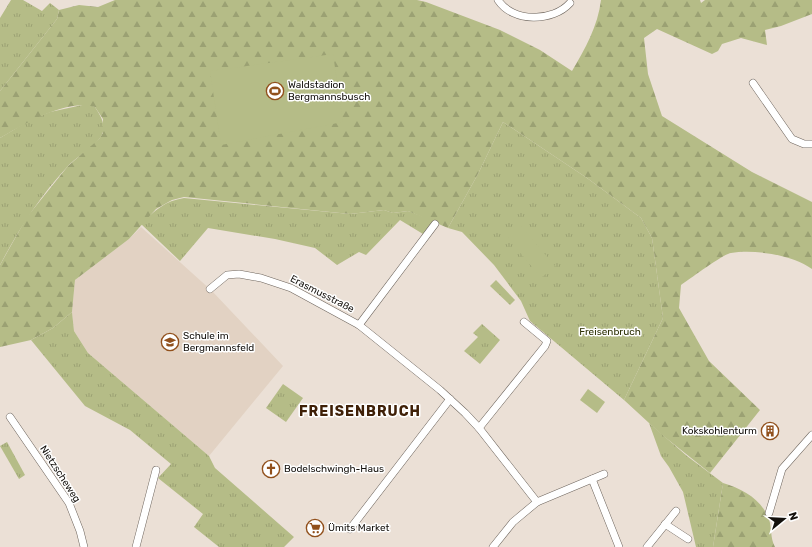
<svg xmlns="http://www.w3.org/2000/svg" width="812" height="547" font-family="Rubik,sans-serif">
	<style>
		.built { fill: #e2d2c3 }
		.grass { fill: url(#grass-tufts) }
		.forest { fill: url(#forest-firs) }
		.pitch { fill: #b5bc87 }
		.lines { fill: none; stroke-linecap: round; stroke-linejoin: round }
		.minor-casing { stroke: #6e655d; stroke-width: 8 }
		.minor { stroke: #fff; stroke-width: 7 }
		.labels { text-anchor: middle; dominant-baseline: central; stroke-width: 3; stroke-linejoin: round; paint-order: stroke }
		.poi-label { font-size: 10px; fill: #13100c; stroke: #fff; text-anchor: start }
		.street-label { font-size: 10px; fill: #13100c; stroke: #fff }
		.park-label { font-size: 10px; fill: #2c3003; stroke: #fff }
		.district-label { font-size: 14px; font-weight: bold; letter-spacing: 1px; fill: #3f2007; stroke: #fff }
	</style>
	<defs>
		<pattern id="grass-tufts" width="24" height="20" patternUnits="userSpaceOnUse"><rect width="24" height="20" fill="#b5bc87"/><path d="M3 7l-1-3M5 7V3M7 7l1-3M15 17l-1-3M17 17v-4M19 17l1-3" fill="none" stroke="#9ba173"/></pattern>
		<pattern id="forest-firs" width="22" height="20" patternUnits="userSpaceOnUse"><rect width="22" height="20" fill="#b5bc87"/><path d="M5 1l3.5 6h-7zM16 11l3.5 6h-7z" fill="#9ba173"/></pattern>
	</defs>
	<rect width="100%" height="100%" fill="#ebe0d6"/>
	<polygon class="built" points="141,227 212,291 283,366 209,456 88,353 74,331 72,312 75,280 129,239"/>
	<g class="grass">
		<polygon points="11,0 23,0 42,11 50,3 59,10 57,19 0,91 0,18"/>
		<path d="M87,104L95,107C100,115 105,122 103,132C100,144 76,157 68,166C40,196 19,229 0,265V138L30,120L50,112Z"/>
		<polygon points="503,122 587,178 641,218 652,238 663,318 624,400 530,321 521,301 494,265 462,232 448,228 478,174"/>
		<path d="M184,198L350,214L384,210L393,213L408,211L435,221L423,234L400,220L366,255L359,252L337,265L315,248L275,239L208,228L180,261L141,224C155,210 165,201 184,198Z"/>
		<polygon points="496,280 515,300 510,305 490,286"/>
		<polygon points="72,312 74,331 88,353 209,456 215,468 294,537 284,547 219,547 194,527 203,514 158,478 171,464 130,430 85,406 31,340 53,328"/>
		<polygon points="482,324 500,340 480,364 464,351 478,337 473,333"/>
		<polygon points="283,384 303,398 286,422 266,408"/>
		<polygon points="649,423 687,456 723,483 713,547 696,547 683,492 669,467 661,456"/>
		<polygon points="7,442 25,475 19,479 0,446"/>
	</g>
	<g class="forest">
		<path d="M115,0H417L426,2L500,30L540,50L572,71C585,49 598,26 601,0H700L701,3L705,0H812V14L781,26L765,30L767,45L741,38L722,44L718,51L712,54L657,29L644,38L648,74L662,116L752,172L812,202V269C793,255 754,249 731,253C723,254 690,279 681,285L679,308L709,361L760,410L710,473L661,434L624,400L663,318L652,238L641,218L587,178L503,122L478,174L448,228L408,211L393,213L384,210L350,214L184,197L172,200L156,209L129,239L75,280L72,312L53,328L31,340L0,347V265L27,217L68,166L99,139L103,133V119L95,107C67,98 24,124 0,138V91L57,19L59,10L79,5L98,7Z"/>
		<path d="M723,483C743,489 761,499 769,519C772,528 770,538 775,547H713Z"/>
	</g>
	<g class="pitch">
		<polygon points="333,54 343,122 221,145 210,71"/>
		<polygon points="521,226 555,266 541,278 508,238"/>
		<polygon points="588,389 605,402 597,413 580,400"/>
	</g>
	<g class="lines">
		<defs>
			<g id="minor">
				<path d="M498,0C513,23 553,22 570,3"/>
				<polyline points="753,83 792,139 804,144 812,144"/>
				<polyline points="210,289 227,275 239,274 261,278 291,288 359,325 440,390 465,413 479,428 537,502"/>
				<polyline points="359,325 435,224"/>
				<polyline points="10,417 69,503 80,531 84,547"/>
				<polyline points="479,428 545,346 547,341 524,322"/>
				<polyline points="592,479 619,547"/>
				<polyline points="769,513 782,469 812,435"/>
				<polyline points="665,524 688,539"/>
				<polyline points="350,529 450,399"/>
				<polyline points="136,547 156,470"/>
				<polyline points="493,547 513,522 537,502 604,474"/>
				<polyline points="647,547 676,511"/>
			</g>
		</defs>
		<use href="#minor" class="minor-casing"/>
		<use href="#minor" class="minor"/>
	</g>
	<defs>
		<symbol id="stadium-ring" viewBox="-11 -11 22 22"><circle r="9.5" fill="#fff" stroke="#91501c" stroke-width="1.5"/><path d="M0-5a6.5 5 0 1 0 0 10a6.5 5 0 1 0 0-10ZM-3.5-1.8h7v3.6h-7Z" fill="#91501c"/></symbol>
		<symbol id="school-ring" viewBox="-11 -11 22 22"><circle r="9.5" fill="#fff" stroke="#91501c" stroke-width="1.5"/><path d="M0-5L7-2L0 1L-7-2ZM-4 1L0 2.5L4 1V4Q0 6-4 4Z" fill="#91501c"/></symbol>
		<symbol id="building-ring" viewBox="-11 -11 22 22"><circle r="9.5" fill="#fff" stroke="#91501c" stroke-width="1.5"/><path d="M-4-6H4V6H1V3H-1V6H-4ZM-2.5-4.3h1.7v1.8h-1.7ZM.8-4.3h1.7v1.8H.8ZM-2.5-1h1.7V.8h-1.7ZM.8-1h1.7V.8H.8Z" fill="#91501c"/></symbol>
		<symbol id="church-ring" viewBox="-11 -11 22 22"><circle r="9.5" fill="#fff" stroke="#91501c" stroke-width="1.5"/><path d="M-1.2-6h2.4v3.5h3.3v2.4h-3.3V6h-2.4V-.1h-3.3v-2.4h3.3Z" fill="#91501c"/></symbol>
		<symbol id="supermarket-ring" viewBox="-11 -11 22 22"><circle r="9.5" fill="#fff" stroke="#91501c" stroke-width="1.5"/><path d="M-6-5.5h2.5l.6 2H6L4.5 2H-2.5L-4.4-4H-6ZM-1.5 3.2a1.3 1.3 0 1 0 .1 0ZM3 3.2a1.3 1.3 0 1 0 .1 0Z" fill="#91501c"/></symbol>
	</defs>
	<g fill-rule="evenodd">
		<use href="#stadium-ring" x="265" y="81" width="20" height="20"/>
		<use href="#school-ring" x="160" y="332" width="20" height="20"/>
		<use href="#building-ring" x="760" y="421" width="20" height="20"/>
		<use href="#church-ring" x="261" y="459" width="20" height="20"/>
		<use href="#supermarket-ring" x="305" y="518" width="20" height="20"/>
	</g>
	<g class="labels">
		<g class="poi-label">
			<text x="288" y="85">Waldstadion<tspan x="288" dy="12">Bergmannsbusch</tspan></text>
			<text x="183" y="336">Schule im<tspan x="183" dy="12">Bergmannsfeld</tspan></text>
			<text x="757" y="431" text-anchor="end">Kokskohlenturm</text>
			<text x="284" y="469">Bodelschwingh-Haus</text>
			<text x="328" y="528">Ümits Market</text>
		</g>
		<g class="street-label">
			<text transform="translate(322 294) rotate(27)">Erasmusstraße</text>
			<text transform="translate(60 474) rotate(57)">Nietzscheweg</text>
		</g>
		<g class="park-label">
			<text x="610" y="332">Freisenbruch</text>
		</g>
		<g class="district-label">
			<text x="360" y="411">FREISENBRUCH</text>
		</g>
	</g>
	<g transform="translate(784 519) rotate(72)" stroke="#ffffff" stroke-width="3" paint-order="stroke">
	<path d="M0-3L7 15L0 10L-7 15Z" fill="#13100c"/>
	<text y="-6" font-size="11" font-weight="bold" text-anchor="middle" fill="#13100c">N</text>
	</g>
</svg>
